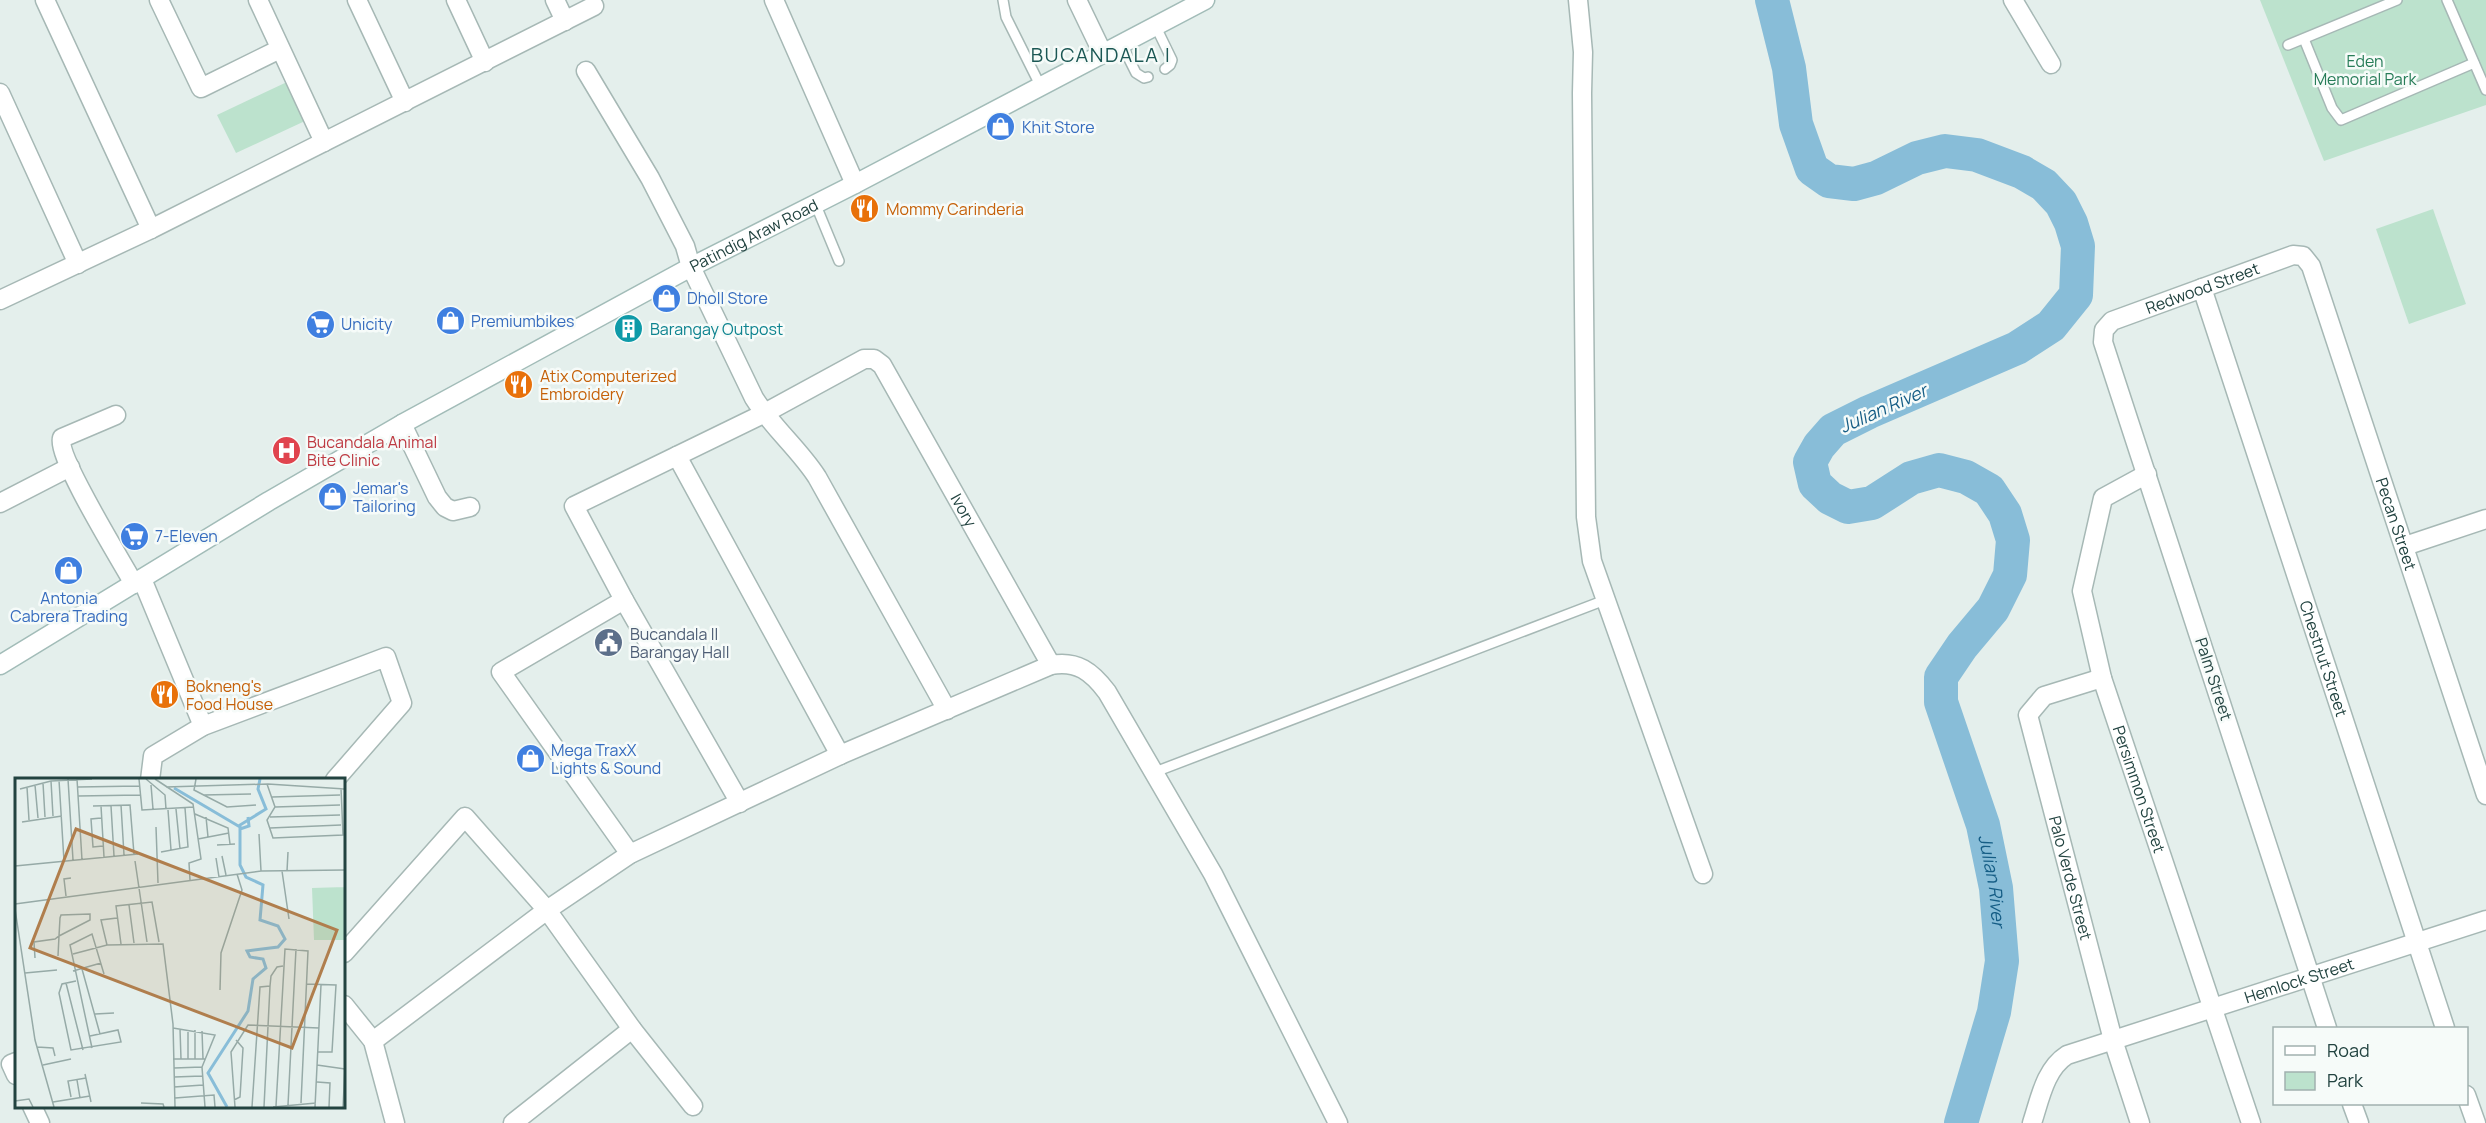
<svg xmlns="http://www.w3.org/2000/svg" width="2486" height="1123" font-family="Manrope,sans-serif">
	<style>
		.green { fill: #bce2cd }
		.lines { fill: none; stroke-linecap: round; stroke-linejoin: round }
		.river { stroke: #88bdd8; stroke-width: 34 }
		.service-casing { stroke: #a6b8b5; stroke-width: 12 }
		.minor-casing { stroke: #a6b8b5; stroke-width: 21 }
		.tertiary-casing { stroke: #a6b8b5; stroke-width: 21 }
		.secondary-casing { stroke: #a2bcb8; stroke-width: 21 }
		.service { stroke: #fff; stroke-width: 9 }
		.minor { stroke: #fff; stroke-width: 18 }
		.tertiary { stroke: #fff; stroke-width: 18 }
		.secondary { stroke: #fff; stroke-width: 18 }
		.labels { text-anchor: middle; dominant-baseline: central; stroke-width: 5; stroke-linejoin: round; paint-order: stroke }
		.park-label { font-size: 16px; fill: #287d59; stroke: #f6fbf9 }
		.shop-label { font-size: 16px; fill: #366cbe; stroke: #f6fbf9; text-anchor: start }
		.food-label { font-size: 16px; fill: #c56008; stroke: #f6fbf9; text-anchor: start }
		.street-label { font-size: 16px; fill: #224340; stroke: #f6fbf9 }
		.culture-label { font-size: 16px; fill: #0d838f; stroke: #f6fbf9; text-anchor: start }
		.health-label { font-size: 16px; fill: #be3a42; stroke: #f6fbf9; text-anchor: start }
		.service-label { font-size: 16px; fill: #4e5e75; stroke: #f6fbf9; text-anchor: start }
		.water-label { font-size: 18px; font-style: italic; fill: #155d85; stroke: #f6fbf9 }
		.quarter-label { font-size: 20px; letter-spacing: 1.5px; fill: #1b5754; stroke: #f6fbf9 }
		.inset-river { fill: none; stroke: #88bdd8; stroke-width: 3 }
		.inset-road { fill: none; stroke: #96aaa7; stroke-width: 1.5 }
		.view { fill: #b07e4d; fill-opacity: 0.15; stroke: #b07e4d; stroke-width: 3 }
		.inset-edge { fill: none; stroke: #224340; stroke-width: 3 }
	</style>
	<rect width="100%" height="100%" fill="#e4efec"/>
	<g class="green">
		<polygon points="2260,0 2486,0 2486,105 2324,161"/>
		<polygon points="287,82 305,121 236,153 217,115"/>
		<polygon points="2433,209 2466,304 2409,324 2376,229"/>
	</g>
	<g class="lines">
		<path class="river" id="s1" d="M1772,0L1789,68L1796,124L1812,169L1829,181L1854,184L1876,178L1917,158L1945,151L1977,155L2022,172L2044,185L2061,203L2071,223L2078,246L2076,295L2051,326L2017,348L1869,412L1833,430L1819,446L1810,462L1815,484L1830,498L1848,507L1872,503L1911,478L1939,470L1966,477L1989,490L2005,514L2013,540L2010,575L1993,609L1962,646L1941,677V702L1983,825L1996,888L2002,961L1994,1012L1961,1123"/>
		<defs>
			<g id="service">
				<polyline points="1003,0 1006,17 1041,87"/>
				<polyline points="2447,0 2486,90"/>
				<polyline points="1156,27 1172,60 1170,65 1165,69"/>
				<polyline points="2304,39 2332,108 2341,120 2474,63"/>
				<polyline points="1122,45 1136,73 1144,78 1148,77"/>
				<polyline points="2288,45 2397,0"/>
				<polyline points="815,203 839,261"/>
				<polyline points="1155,772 1605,600"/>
			</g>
			<g id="minor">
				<polyline points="45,0 151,229"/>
				<polyline points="159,0 201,88 280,49"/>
				<polyline points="258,0 324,142"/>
				<polyline points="357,0 405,102"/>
				<polyline points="456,0 485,62"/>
				<polyline points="555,0 565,21"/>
				<polyline points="774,0 855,184"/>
				<polyline points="1578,0 1583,52 1582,93 1586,517 1592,561 1703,874"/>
				<polyline points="2013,0 2051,64"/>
				<path d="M586,71L650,178L685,246L691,267L754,398C772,427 799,449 817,477L947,710"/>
				<polyline points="0,93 78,264"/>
				<path id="s2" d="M2202,288L2445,1028"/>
				<polyline points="0,300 151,229 594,6"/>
				<path d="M116,415L62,438C56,456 122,562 134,584"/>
				<polyline points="402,424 437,497 445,507 453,511 470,507"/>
				<polyline points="677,456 840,755"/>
				<path id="s3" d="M2147,474L2103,498L2082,591L2102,678L2251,1123"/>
				<polyline points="0,503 70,467"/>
				<polyline points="2405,546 2486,519"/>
				<polyline points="142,579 203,726"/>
				<polyline points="624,600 501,672 630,854"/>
				<path id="s4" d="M2102,678L2044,696L2028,715L2113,1040L2140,1123"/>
				<polyline points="150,780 153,756 203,726 386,657 402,703 335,780"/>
				<path id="s5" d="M740,803L624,600L574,506L763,414L864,359H874L882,365L1051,665"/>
				<polyline points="344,953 465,817 547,910 632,1029 693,1106"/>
				<polyline points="344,1005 373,1041 395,1123"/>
				<path id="s6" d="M2327,1028L2103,342L2104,330L2112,321L2293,255L2303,256L2311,266L2486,795"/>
				<path d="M373,1041L547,910L630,854L840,755L1051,665C1077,660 1092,672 1107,692L1213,874L1338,1123"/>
				<polyline points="16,1062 11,1064 16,1075"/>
				<polyline points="2466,1095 2476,1123"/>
				<polyline points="2352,1104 2359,1123"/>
				<polyline points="32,1106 40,1123"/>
				<polyline points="513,1123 632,1029"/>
				<path id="s7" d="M2032,1123C2040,1099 2045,1069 2067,1055L2486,920"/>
			</g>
			<polyline id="tertiary" points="1077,0 1103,54"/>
			<g id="secondary">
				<path id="s8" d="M0,665L269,501L402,424L691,267L855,184L1205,0"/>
			</g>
		</defs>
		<use href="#service" class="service-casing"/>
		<use href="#minor" class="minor-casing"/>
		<use href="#tertiary" class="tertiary-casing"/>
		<use href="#secondary" class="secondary-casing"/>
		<use href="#service" class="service"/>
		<use href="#minor" class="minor"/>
		<use href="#tertiary" class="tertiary"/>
		<use href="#secondary" class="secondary"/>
	</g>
	<defs>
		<symbol id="shop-disc" viewBox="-11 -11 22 22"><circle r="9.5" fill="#3f7fe0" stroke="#f6fbf9"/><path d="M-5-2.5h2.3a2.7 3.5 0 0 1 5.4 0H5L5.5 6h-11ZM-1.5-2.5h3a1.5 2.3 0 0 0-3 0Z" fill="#fff"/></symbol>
		<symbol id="restaurant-disc" viewBox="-11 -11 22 22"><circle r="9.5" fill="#e8710a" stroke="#f6fbf9"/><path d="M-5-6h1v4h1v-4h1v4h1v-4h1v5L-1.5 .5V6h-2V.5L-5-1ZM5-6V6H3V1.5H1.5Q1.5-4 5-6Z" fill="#fff"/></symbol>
		<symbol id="supermarket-disc" viewBox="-11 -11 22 22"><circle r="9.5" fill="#3f7fe0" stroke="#f6fbf9"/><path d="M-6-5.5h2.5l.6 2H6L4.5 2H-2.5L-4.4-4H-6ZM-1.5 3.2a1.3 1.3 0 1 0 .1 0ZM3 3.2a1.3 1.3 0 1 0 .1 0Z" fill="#fff"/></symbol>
		<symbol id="building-disc" viewBox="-11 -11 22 22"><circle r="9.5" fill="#0f9aa8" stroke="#f6fbf9"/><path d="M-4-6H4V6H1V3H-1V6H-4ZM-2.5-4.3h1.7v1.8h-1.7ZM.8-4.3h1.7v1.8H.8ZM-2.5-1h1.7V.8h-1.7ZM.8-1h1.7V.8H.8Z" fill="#fff"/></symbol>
		<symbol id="hospital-disc" viewBox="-11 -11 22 22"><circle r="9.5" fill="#e0444e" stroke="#f6fbf9"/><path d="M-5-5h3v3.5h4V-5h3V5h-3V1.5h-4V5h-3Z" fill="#fff"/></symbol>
		<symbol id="civic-disc" viewBox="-11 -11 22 22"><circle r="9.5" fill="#5c6f8a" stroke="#f6fbf9"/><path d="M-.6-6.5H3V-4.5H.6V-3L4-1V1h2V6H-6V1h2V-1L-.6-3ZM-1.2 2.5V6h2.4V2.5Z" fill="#fff"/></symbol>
	</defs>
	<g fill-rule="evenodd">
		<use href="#shop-disc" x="984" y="110" width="33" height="33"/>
		<use href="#restaurant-disc" x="848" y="192" width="33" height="33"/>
		<use href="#shop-disc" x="650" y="282" width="33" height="33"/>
		<use href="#shop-disc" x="434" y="304" width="33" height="33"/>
		<use href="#supermarket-disc" x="304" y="308" width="33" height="33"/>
		<use href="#building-disc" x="612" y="312" width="33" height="33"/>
		<use href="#restaurant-disc" x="502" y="368" width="33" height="33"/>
		<use href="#hospital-disc" x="270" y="434" width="33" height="33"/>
		<use href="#shop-disc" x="316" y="480" width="33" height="33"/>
		<use href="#supermarket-disc" x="118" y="520" width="33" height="33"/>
		<use href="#shop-disc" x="52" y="554" width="33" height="33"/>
		<use href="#civic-disc" x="592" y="626" width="33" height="33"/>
		<use href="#restaurant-disc" x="148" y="678" width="33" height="33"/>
		<use href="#shop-disc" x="514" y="742" width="33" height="33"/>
	</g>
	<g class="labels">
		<g class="park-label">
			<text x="2365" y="61">Eden<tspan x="2365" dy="18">Memorial Park</tspan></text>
		</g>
		<g class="shop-label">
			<text x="1022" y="127">Khit Store</text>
			<text x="687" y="298">Dholl Store</text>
			<text x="471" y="321">Premiumbikes</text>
			<text x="341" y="324">Unicity</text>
			<text x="353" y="488">Jemar's<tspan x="353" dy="18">Tailoring</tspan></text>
			<text x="155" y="536">7-Eleven</text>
			<text x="69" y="598" text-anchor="middle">Antonia<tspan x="69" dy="18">Cabrera Trading</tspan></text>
			<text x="551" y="750">Mega TraxX<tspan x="551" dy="18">Lights &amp; Sound</tspan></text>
		</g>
		<g class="food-label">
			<text x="886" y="209">Mommy Carinderia</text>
			<text x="540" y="376">Atix Computerized<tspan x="540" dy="18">Embroidery</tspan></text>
			<text x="186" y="686">Bokneng's<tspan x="186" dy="18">Food House</tspan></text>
		</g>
		<g class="street-label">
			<text stroke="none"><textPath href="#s8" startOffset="868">Patindig Araw Road</textPath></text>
			<text stroke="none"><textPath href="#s6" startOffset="842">Redwood Street</textPath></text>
			<text stroke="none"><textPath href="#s5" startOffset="852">Ivory</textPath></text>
			<text stroke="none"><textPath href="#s6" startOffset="1233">Pecan Street</textPath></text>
			<text stroke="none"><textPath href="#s2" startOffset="390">Chestnut Street</textPath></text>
			<text transform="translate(2214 679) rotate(72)">Palm Street</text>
			<text stroke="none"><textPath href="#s3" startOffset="352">Persimmon Street</textPath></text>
			<text stroke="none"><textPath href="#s4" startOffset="254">Palo Verde Street</textPath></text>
			<text stroke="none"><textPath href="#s7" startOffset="322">Hemlock Street</textPath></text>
		</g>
		<g class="culture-label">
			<text x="650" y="329">Barangay Outpost</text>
		</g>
		<g class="health-label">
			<text x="307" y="442">Bucandala Animal<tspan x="307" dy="18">Bite Clinic</tspan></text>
		</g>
		<g class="service-label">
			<text x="630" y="634">Bucandala II<tspan x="630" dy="18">Barangay Hall</tspan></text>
		</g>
		<g class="water-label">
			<text transform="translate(1883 408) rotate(-24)">Julian River</text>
			<text stroke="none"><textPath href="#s1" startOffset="1509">Julian River</textPath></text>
		</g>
		<g class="quarter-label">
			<text x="1101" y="54">BUCANDALA I</text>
		</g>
	</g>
	<g transform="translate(15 778)">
		<rect width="330" height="330" fill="#e4efec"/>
		<path d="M330,101V162H299L297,110L330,109Z" fill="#bce2cd"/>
		<path class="inset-river" d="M159,10L225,49M225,51L234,48L233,39M212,329L193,295L233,233L238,201L251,190L248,181L235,179L232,173L263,169L270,161L263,148L245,142L248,107L231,99L225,87V47L251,31L243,11L245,1"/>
		<path class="inset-road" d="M53,1L58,82M62,1L67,82M124,1L127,32L179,29M131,1L150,17L151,31M140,1L178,26L186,81L174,85L175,102M181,1L179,12L212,29L241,27M44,2L49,83M36,3L38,38M28,5L30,39M252,6L260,29L252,42L258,60L328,57L326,10M20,7L23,40M136,7L138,31M12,9L14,42M63,9L124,8M151,9L253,6L330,11M5,11L36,3L77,1M188,17L236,16M63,18L125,17M257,19L325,17M106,27L109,77M78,28L115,27L119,76M86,28L89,79M96,28L99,78M260,29L325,27M161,31L165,71M153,32L156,72M180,36L213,50L215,66M191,39L193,59M255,39L325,37M86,40L76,41L78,69L88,68M7,44L47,38M141,49L143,105M255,50L326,47M244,56L246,93M183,61L214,55M202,67L220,66M146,74L173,69L170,30M207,78L211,97M201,80L204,99M120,83L132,164M0,88L123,76M267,93L274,141M272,93L273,74M51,118L49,101L56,100M0,126L246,93L330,92M114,127L119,165M0,131L20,262L39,329M106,166L101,128L137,124L144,164M92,167L86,142L102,140M58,176L92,167L148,166L158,246L160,329M20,180L19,164L40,161L44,158L75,142V136L46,137L45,140L44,158L43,178M67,191L85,256M58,193L86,185M10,195L42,192M61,203L47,206L44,215L56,272L106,264L103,252L75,258M51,205L68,272M292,206L321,207L317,274H303M205,212L206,175L227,112L222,96M80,236L99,235M158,250L200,257L187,289L190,329M165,251L166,281M173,252V281M180,252V281M187,253L188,281M22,269L38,270L40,278M77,270L55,167L77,156L89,196M158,281H190M28,287L56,281M302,287L330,291M159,290L187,289M70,296L76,324M159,299L187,298M62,302L65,320M302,304L315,305L314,329M159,309L188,307M56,319L53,303L71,300M160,320L199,317L200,329M219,322L225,319L228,270L221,262M0,323L14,321L18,329M38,324L75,318M126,325L148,326L149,329M273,327L281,171M261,328L270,171L293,173L286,325M220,329L216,274L233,247L304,250M237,329L245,209L255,208M249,329L255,208L256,198L262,189L268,188M258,329L301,325M300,329L306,207M328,329L330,290"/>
		<path class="view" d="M61,51L322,152L277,270L15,170Z"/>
		<rect width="330" height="330" class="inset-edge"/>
	</g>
	<rect x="2273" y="1027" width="195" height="78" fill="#f6fbf9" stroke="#a1b1af" stroke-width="1.5"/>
	<rect x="2285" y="1046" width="30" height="9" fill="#ffffff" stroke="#a1b1af" stroke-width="1.5"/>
	<text x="2327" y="1057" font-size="18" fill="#224340">Road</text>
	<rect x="2285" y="1072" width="30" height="18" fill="#bce2cd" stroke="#a1b1af" stroke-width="1.5"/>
	<text x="2327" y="1087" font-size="18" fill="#224340">Park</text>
</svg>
